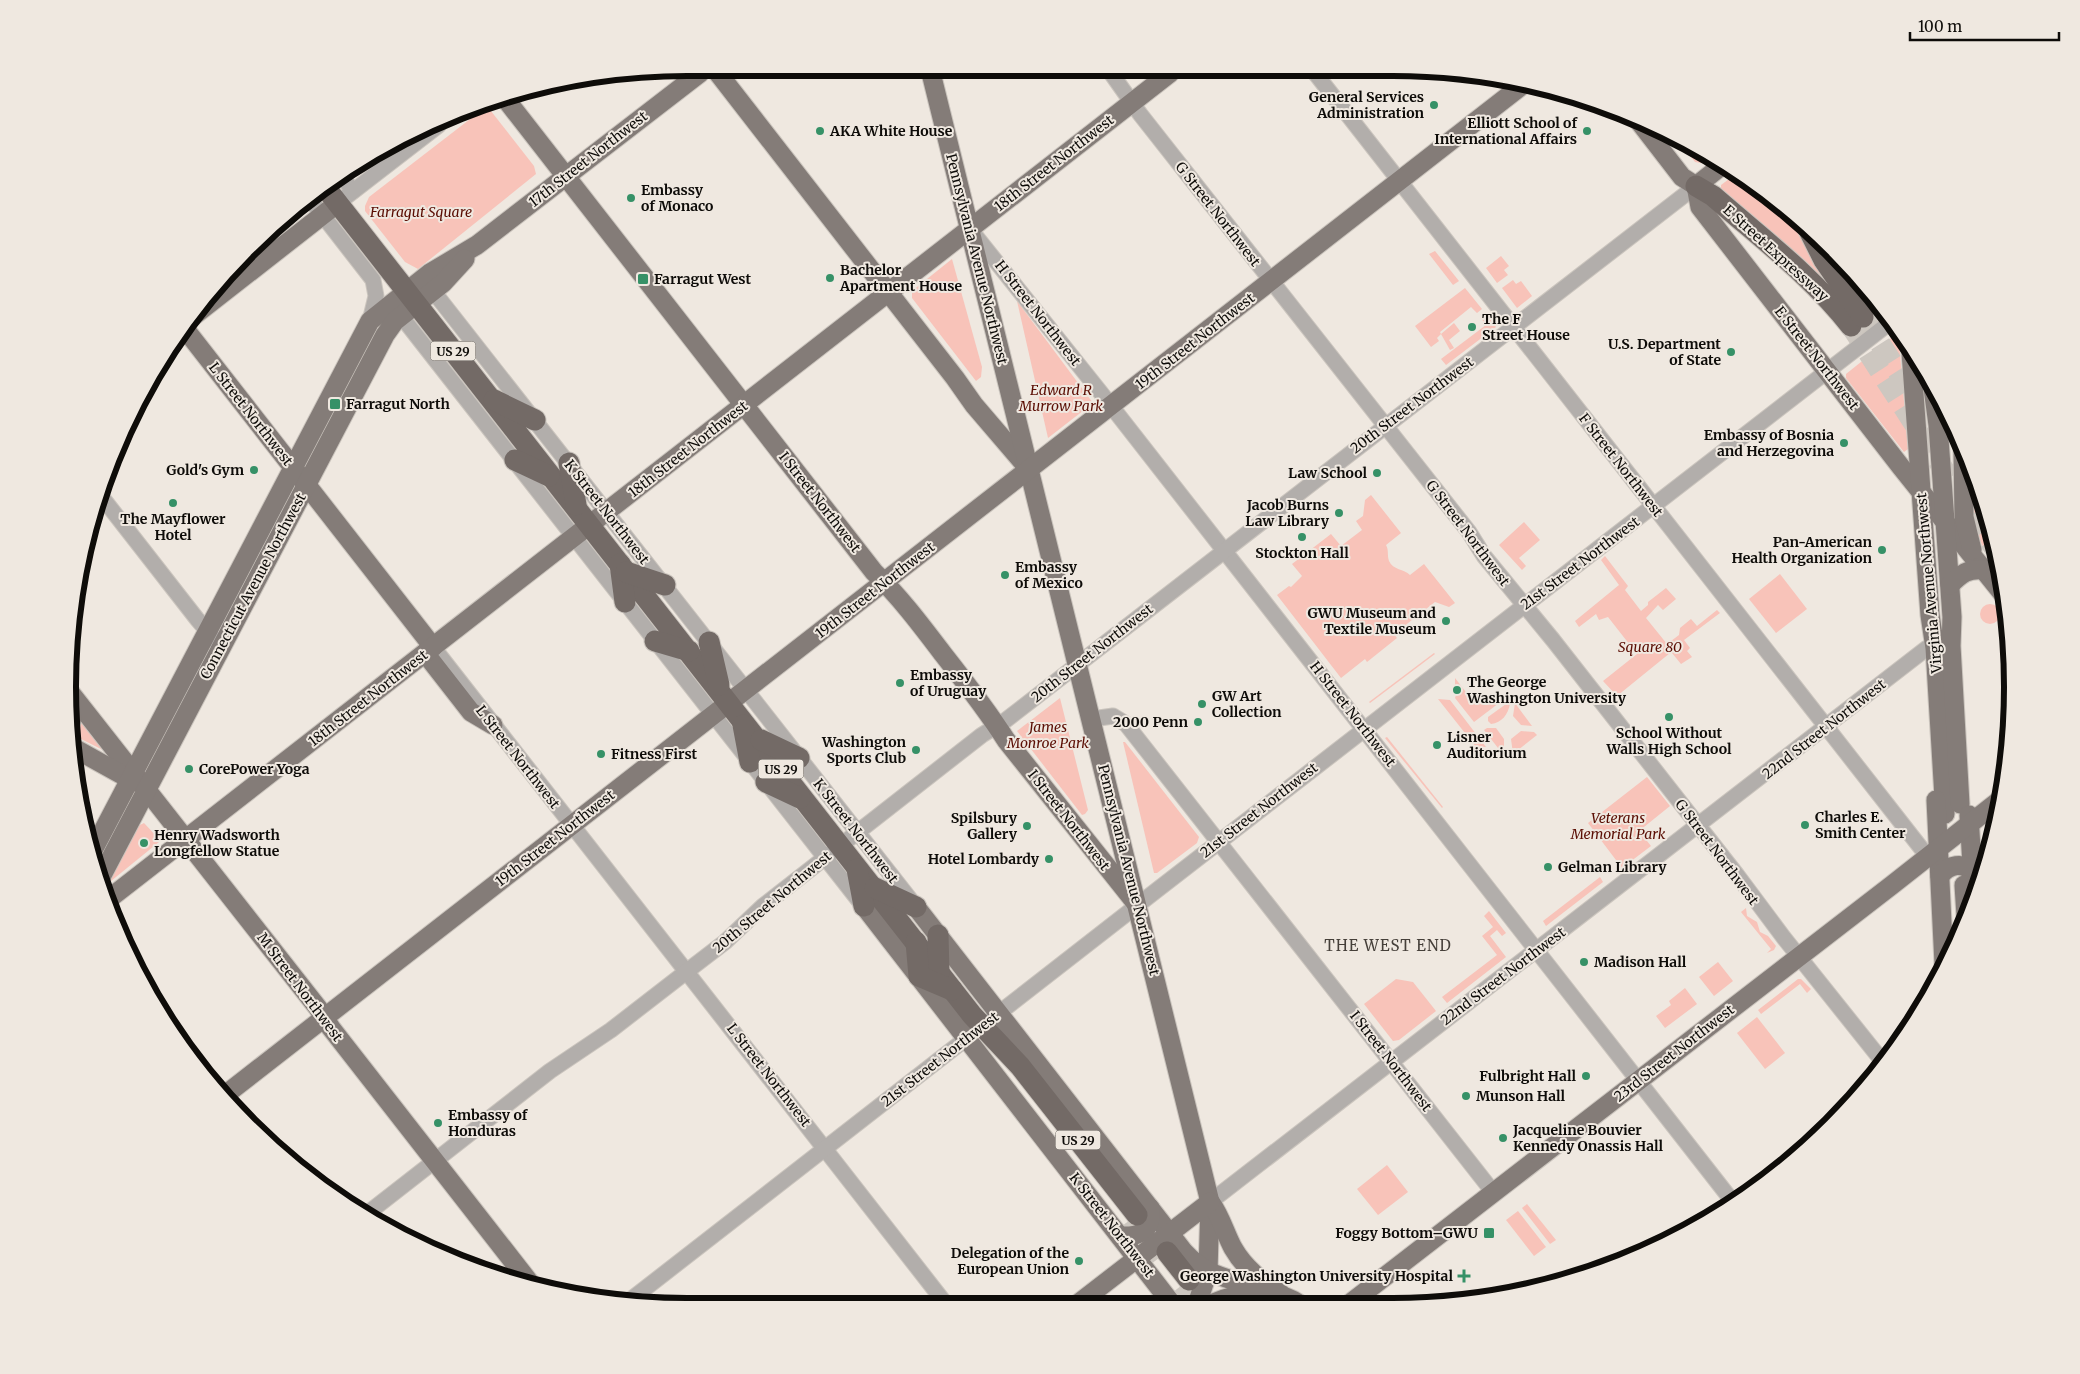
<svg xmlns="http://www.w3.org/2000/svg" width="2080" height="1374" font-family="Merriweather,serif">
	<style>
		.green { fill: #f8c3b9 }
		.lines { fill: none; stroke-linecap: round; stroke-linejoin: round }
		.highway-tunnel { stroke: #cdc7c0; stroke-width: 21; stroke-dasharray: 21 11; stroke-linecap: butt }
		.minor-casing { stroke: #cbc5be; stroke-width: 17 }
		.major-casing { stroke: #cbc5be; stroke-width: 21 }
		.highway-casing { stroke: #cbc5be; stroke-width: 23 }
		.minor { stroke: #b2aeab; stroke-width: 15 }
		.major { stroke: #847c78; stroke-width: 19 }
		.highway { stroke: #736a66; stroke-width: 21 }
		.poi-dot { fill: #369167; stroke: #efe8e0; stroke-width: 2 }
		.labels { text-anchor: middle; dominant-baseline: central; stroke-width: 4; stroke-linejoin: round; paint-order: stroke }
		.shield { fill: #efe8e0; stroke: #524e4a; stroke-width: 1 }
		.shield-label { font-size: 12px; font-weight: bold; fill: #0e0c09 }
		.poi-label { font-size: 14px; font-weight: bold; fill: #0e0c09; stroke: #efe8e0; text-anchor: start }
		.street-label { font-size: 14px; fill: #0e0c09; stroke: #efe8e0 }
		.park-label { font-size: 14px; font-style: italic; fill: #5a0d03; stroke: #efe8e0 }
		.neighbourhood-label { font-size: 15px; letter-spacing: 1px; fill: #453f39; stroke: #efe8e0 }
		.rim { fill: none; stroke: #0e0c09; stroke-width: 6 }
	</style>
	<rect width="100%" height="100%" fill="#efe8e0"/>
	<g class="green">
		<polygon points="487,106 534,166 536,174 418,269 405,262 365,211 365,206 369,197"/>
		<polygon points="1675,136 1707,158 1701,163 1695,162"/>
		<polygon points="1733,176 1794,216 1806,242 1833,288 1721,192 1721,185"/>
		<polygon points="1435,251 1459,281 1453,285 1429,254"/>
		<polygon points="1501,256 1509,266 1504,270 1508,275 1497,283 1486,268"/>
		<polygon points="952,259 982,367 981,377 976,381 912,298 912,291"/>
		<polygon points="1513,280 1516,284 1521,281 1532,296 1517,308 1502,288"/>
		<polygon points="1465,288 1482,309 1477,313 1471,307 1440,332 1441,334 1454,323 1460,331 1449,340 1454,348 1450,350 1441,334 1437,338 1439,341 1431,347 1415,326"/>
		<polygon points="1017,301 1093,403 1048,438"/>
		<polygon points="1486,314 1496,327 1446,365 1441,359 1486,325 1481,318"/>
		<polygon points="1891,338 1899,342 1908,449 1904,452 1846,378 1846,374"/>
		<path d="M1969,467L1991,527L1999,573C1989,557 1976,540 1975,521H1970Z"/>
		<path d="M1371,495L1401,533L1386,545C1389,550 1387,555 1389,561C1393,570 1404,569 1410,575L1424,564L1455,603L1449,607L1435,602L1394,634L1397,638L1367,662L1365,659L1341,678L1277,595L1289,586L1291,587L1302,576L1292,564L1331,534L1341,546L1362,530L1356,521L1363,516L1365,500Z"/>
		<polygon points="1524,522 1540,540 1519,558 1526,566 1522,570 1499,545"/>
		<polygon points="1605,556 1628,586 1625,590 1641,611 1648,605 1648,602 1666,588 1676,599 1663,610 1658,605 1646,618 1667,644 1679,635 1680,628 1691,619 1697,626 1717,610 1720,613 1684,640 1690,648 1687,651 1692,657 1681,664 1672,653 1670,653 1617,696 1603,681 1637,654 1608,617 1599,620 1596,614 1579,627 1575,621 1619,585 1601,560"/>
		<polygon points="1780,574 1807,609 1776,633 1749,599"/>
		<circle cx="1990" cy="614" r="10"/>
		<polygon points="1434,653 1435,654 1370,703 1369,702"/>
		<polygon points="1455,678 1476,705 1492,693 1499,703 1474,722 1455,698 1458,689 1455,688"/>
		<polygon points="1060,698 1088,810 1085,814 1082,815 1017,731"/>
		<polygon points="1438,699 1450,700 1486,747 1482,747 1480,752"/>
		<polygon points="1515,703 1532,726 1521,725 1513,716"/>
		<path d="M1506,704H1510C1508,714 1502,723 1491,724L1488,721V717Z"/>
		<polygon points="80,720 105,751 75,736"/>
		<polygon points="1487,728 1496,728 1504,739 1504,747 1498,748 1484,730"/>
		<polygon points="1521,731 1534,732 1537,735 1513,754 1511,739"/>
		<polygon points="1387,737 1443,807 1442,808 1385,738"/>
		<polygon points="1123,742 1125,742 1199,837 1197,843 1157,873 1154,873"/>
		<polygon points="1647,777 1670,806 1639,831 1651,846 1622,868 1588,823"/>
		<polygon points="144,823 158,838 159,842 111,881 110,879 138,826"/>
		<polygon points="1600,877 1603,882 1546,926 1543,921"/>
		<polygon points="1746,908 1747,916 1757,922 1760,932 1768,936 1776,946 1774,950 1767,953 1771,949 1741,912"/>
		<polygon points="1489,911 1506,933 1502,936 1497,930 1490,936 1506,957 1447,1003 1442,997 1497,955 1482,936 1493,927 1484,916"/>
		<polygon points="1718,962 1733,981 1714,996 1699,977"/>
		<polygon points="1396,979 1413,982 1436,1011 1399,1040 1393,1041 1364,1004"/>
		<polygon points="1798,979 1801,979 1811,989 1807,993 1800,984 1761,1014 1758,1010"/>
		<polygon points="1685,988 1697,1004 1665,1028 1656,1016 1671,1005 1669,1001"/>
		<polygon points="1757,1017 1785,1053 1765,1069 1737,1033"/>
		<polygon points="1387,1165 1408,1192 1378,1215 1357,1189"/>
		<polygon points="1527,1204 1556,1240 1550,1244 1522,1208"/>
		<polygon points="1518,1211 1546,1247 1534,1256 1506,1220"/>
	</g>
	<g class="lines">
		<g class="highway-tunnel">
			<polyline points="1863,317 1942,440"/>
			<polyline points="1851,326 1995,549"/>
			<polyline points="1126,1223 1155,1261"/>
			<polyline points="1177,1289 1189,1304"/>
		</g>
		<defs>
			<g id="minor">
				<polyline points="1111,73 1140,114 1469,532 1484,556 1553,640 1737,875 1784,938 1883,1062"/>
				<polyline points="1315,73 1928,857"/>
				<polyline points="340,174 353,191"/>
				<polyline points="310,199 373,280 376,296 370,321"/>
				<polyline points="338,203 439,125"/>
				<polyline points="970,229 1101,393 1733,1202"/>
				<polyline points="422,291 433,291 913,903"/>
				<polyline points="403,306 401,316 863,906"/>
				<polyline points="101,496 197,619 221,647"/>
				<polyline points="433,647 945,1303"/>
				<polyline points="1092,719 1113,716 1126,724 1493,1192"/>
				<polyline points="1210,1202 1927,648"/>
				<polyline points="368,1213 550,1071 611,1030 695,965 725,942 763,906 982,735 1006,720 1696,186"/>
				<polyline points="629,1301 1157,890 1892,321"/>
			</g>
			<g id="major">
				<polyline points="718,73 955,378 974,405 1027,467"/>
				<polyline points="931,73 1210,1202 1208,1272 1197,1304"/>
				<path d="M504,97L874,572C900,597 921,625 943,654C965,682 987,710 1006,740L1135,902"/>
				<polyline points="1638,120 1682,177 1696,186"/>
				<polyline points="1696,186 1700,207 1901,467 2003,594"/>
				<polyline points="1696,186 1720,167"/>
				<polyline points="192,317 338,203"/>
				<polyline points="185,329 433,647"/>
				<polyline points="1911,352 1930,615 1935,648 1945,814"/>
				<polyline points="1933,388 1938,425 1952,617 1951,646 1960,804"/>
				<polyline points="1963,450 1964,517 1972,550"/>
				<path d="M1950,585C1961,574 1968,568 1984,570"/>
				<polyline points="425,653 471,712 493,725"/>
				<polyline points="69,691 318,1008 331,1028 530,1283"/>
				<polyline points="69,699 72,717 69,730"/>
				<polyline points="72,747 135,782"/>
				<polyline points="1936,800 1944,964"/>
				<polyline points="1969,815 1974,899"/>
				<polyline points="91,854 370,321 430,273 477,245 700,73"/>
				<path d="M1940,876C1948,865 1964,860 1973,874"/>
				<polyline points="101,877 385,335 395,321 443,283 465,259"/>
				<polyline points="1964,885 1966,916"/>
				<polyline points="110,898 1170,73"/>
				<polyline points="864,906 1172,1304"/>
				<path d="M916,907L1184,1252C1209,1279 1231,1277 1263,1291"/>
				<polyline points="225,1095 1525,83"/>
				<path d="M1211,1203C1221,1217 1225,1233 1233,1248C1245,1269 1262,1281 1281,1294"/>
				<path d="M1120,1236C1141,1237 1152,1231 1150,1208"/>
				<polyline points="1079,1303 1210,1202"/>
				<path d="M1211,1304C1241,1291 1273,1286 1301,1305"/>
				<polyline points="1348,1305 1892,885 2000,800"/>
			</g>
			<g id="highway">
				<path d="M1696,186L1713,196C1761,238 1812,276 1851,326"/>
				<polyline points="325,187 972,1015 1020,1066 1137,1215"/>
				<polyline points="1808,228 1824,260 1863,317"/>
				<polyline points="494,400 535,420"/>
				<polyline points="515,460 549,476"/>
				<polyline points="569,463 576,505"/>
				<polyline points="620,564 625,602"/>
				<polyline points="626,572 665,585"/>
				<polyline points="655,641 689,651"/>
				<polyline points="709,642 719,685"/>
				<polyline points="743,725 750,762"/>
				<polyline points="761,740 799,758"/>
				<polyline points="766,782 800,798"/>
				<polyline points="857,869 864,906"/>
				<polyline points="875,888 916,907"/>
				<polyline points="938,935 939,973"/>
				<polyline points="916,942 919,976 952,990"/>
				<polyline points="1167,1252 1189,1280"/>
			</g>
		</defs>
		<use href="#minor" class="minor-casing"/>
		<use href="#major" class="major-casing"/>
		<use href="#highway" class="highway-casing"/>
		<use href="#minor" class="minor"/>
		<use href="#major" class="major"/>
		<use href="#highway" class="highway"/>
	</g>
	<g class="poi-dot">
		<circle cx="1434" cy="105" r="5"/>
		<circle cx="820" cy="131" r="5"/>
		<circle cx="1587" cy="131" r="5"/>
		<circle cx="631" cy="198" r="5"/>
		<circle cx="830" cy="278" r="5"/>
		<rect x="637" y="273" width="12" height="12" rx="2.5"/>
		<circle cx="1472" cy="327" r="5"/>
		<circle cx="1731" cy="352" r="5"/>
		<rect x="329" y="398" width="12" height="12" rx="2.5"/>
		<circle cx="1844" cy="443" r="5"/>
		<circle cx="254" cy="470" r="5"/>
		<circle cx="1377" cy="473" r="5"/>
		<circle cx="173" cy="503" r="5"/>
		<circle cx="1339" cy="513" r="5"/>
		<circle cx="1302" cy="537" r="5"/>
		<circle cx="1882" cy="550" r="5"/>
		<circle cx="1005" cy="575" r="5"/>
		<circle cx="1446" cy="621" r="5"/>
		<circle cx="900" cy="683" r="5"/>
		<circle cx="1457" cy="690" r="5"/>
		<circle cx="1202" cy="704" r="5"/>
		<circle cx="1669" cy="717" r="5"/>
		<circle cx="1198" cy="722" r="5"/>
		<circle cx="1437" cy="745" r="5"/>
		<circle cx="916" cy="750" r="5"/>
		<circle cx="601" cy="754" r="5"/>
		<circle cx="189" cy="769" r="5"/>
		<circle cx="1805" cy="825" r="5"/>
		<circle cx="1027" cy="826" r="5"/>
		<circle cx="144" cy="843" r="5"/>
		<circle cx="1049" cy="859" r="5"/>
		<circle cx="1548" cy="867" r="5"/>
		<circle cx="1584" cy="962" r="5"/>
		<circle cx="1586" cy="1076" r="5"/>
		<circle cx="1466" cy="1096" r="5"/>
		<circle cx="438" cy="1123" r="5"/>
		<circle cx="1503" cy="1138" r="5"/>
		<rect x="1483" y="1227" width="12" height="12" rx="2.5"/>
		<circle cx="1079" cy="1261" r="5"/>
		<path d="M1461.5 1268.5h5v5h5v5h-5v5h-5v-5h-5v-5h5z"/>
	</g>
	<g class="labels">
		<g class="shield">
			<rect x="430.5" y="341.5" width="45" height="19" rx="4"/>
			<rect x="758.5" y="759.5" width="45" height="19" rx="4"/>
			<rect x="1055.5" y="1130.5" width="45" height="19" rx="4"/>
		</g>
		<g class="shield-label">
			<text x="453" y="351">US 29</text>
			<text x="781" y="769">US 29</text>
			<text x="1078" y="1140">US 29</text>
		</g>
		<g class="poi-label">
			<text x="1424" y="97" text-anchor="end">General Services<tspan x="1424" dy="16">Administration</tspan></text>
			<text x="1577" y="123" text-anchor="end">Elliott School of<tspan x="1577" dy="16">International Affairs</tspan></text>
			<text x="830" y="131">AKA White House</text>
			<text x="641" y="190">Embassy<tspan x="641" dy="16">of Monaco</tspan></text>
			<text x="840" y="270">Bachelor<tspan x="840" dy="16">Apartment House</tspan></text>
			<text x="654" y="279">Farragut West</text>
			<text x="1482" y="319">The F<tspan x="1482" dy="16">Street House</tspan></text>
			<text x="1721" y="344" text-anchor="end">U.S. Department<tspan x="1721" dy="16">of State</tspan></text>
			<text x="346" y="404">Farragut North</text>
			<text x="1834" y="435" text-anchor="end">Embassy of Bosnia<tspan x="1834" dy="16">and Herzegovina</tspan></text>
			<text x="244" y="470" text-anchor="end">Gold's Gym</text>
			<text x="1367" y="473" text-anchor="end">Law School</text>
			<text x="1329" y="505" text-anchor="end">Jacob Burns<tspan x="1329" dy="16">Law Library</tspan></text>
			<text x="173" y="519" text-anchor="middle">The Mayflower<tspan x="173" dy="16">Hotel</tspan></text>
			<text x="1872" y="542" text-anchor="end">Pan-American<tspan x="1872" dy="16">Health Organization</tspan></text>
			<text x="1302" y="553" text-anchor="middle">Stockton Hall</text>
			<text x="1015" y="567">Embassy<tspan x="1015" dy="16">of Mexico</tspan></text>
			<text x="1436" y="613" text-anchor="end">GWU Museum and<tspan x="1436" dy="16">Textile Museum</tspan></text>
			<text x="910" y="675">Embassy<tspan x="910" dy="16">of Uruguay</tspan></text>
			<text x="1467" y="682">The George<tspan x="1467" dy="16">Washington University</tspan></text>
			<text x="1212" y="696">GW Art<tspan x="1212" dy="16">Collection</tspan></text>
			<text x="1188" y="722" text-anchor="end">2000 Penn</text>
			<text x="1669" y="733" text-anchor="middle">School Without<tspan x="1669" dy="16">Walls High School</tspan></text>
			<text x="1447" y="737">Lisner<tspan x="1447" dy="16">Auditorium</tspan></text>
			<text x="906" y="742" text-anchor="end">Washington<tspan x="906" dy="16">Sports Club</tspan></text>
			<text x="611" y="754">Fitness First</text>
			<text x="199" y="769">CorePower Yoga</text>
			<text x="1815" y="817">Charles E.<tspan x="1815" dy="16">Smith Center</tspan></text>
			<text x="1017" y="818" text-anchor="end">Spilsbury<tspan x="1017" dy="16">Gallery</tspan></text>
			<text x="154" y="835">Henry Wadsworth<tspan x="154" dy="16">Longfellow Statue</tspan></text>
			<text x="1039" y="859" text-anchor="end">Hotel Lombardy</text>
			<text x="1558" y="867">Gelman Library</text>
			<text x="1594" y="962">Madison Hall</text>
			<text x="1576" y="1076" text-anchor="end">Fulbright Hall</text>
			<text x="1476" y="1096">Munson Hall</text>
			<text x="448" y="1115">Embassy of<tspan x="448" dy="16">Honduras</tspan></text>
			<text x="1513" y="1130">Jacqueline Bouvier<tspan x="1513" dy="16">Kennedy Onassis Hall</tspan></text>
			<text x="1478" y="1233" text-anchor="end">Foggy Bottom–GWU</text>
			<text x="1069" y="1253" text-anchor="end">Delegation of the<tspan x="1069" dy="16">European Union</tspan></text>
			<text x="1453" y="1276" text-anchor="end">George Washington University Hospital</text>
		</g>
		<g class="street-label">
			<text transform="translate(588 159) rotate(-38)">17th Street Northwest</text>
			<text transform="translate(1054 163) rotate(-38)">18th Street Northwest</text>
			<text transform="translate(1218 214) rotate(52)">G Street Northwest</text>
			<text transform="translate(1776 253) rotate(42)">E Street Expressway</text>
			<text transform="translate(977 259) rotate(76)">Pennsylvania Avenue Northwest</text>
			<text transform="translate(1038 313) rotate(52)">H Street Northwest</text>
			<text transform="translate(1195 341) rotate(-38)">19th Street Northwest</text>
			<text transform="translate(1817 358) rotate(52)">E Street Northwest</text>
			<text transform="translate(1412 405) rotate(-37)">20th Street Northwest</text>
			<text transform="translate(251 414) rotate(52)">L Street Northwest</text>
			<text transform="translate(688 449) rotate(-38)">18th Street Northwest</text>
			<text transform="translate(1621 465) rotate(52)">F Street Northwest</text>
			<text transform="translate(820 502) rotate(52)">I Street Northwest</text>
			<text transform="translate(607 512) rotate(52)">K Street Northwest</text>
			<text transform="translate(1468 533) rotate(53)">G Street Northwest</text>
			<text transform="translate(1580 563) rotate(-37)">21st Street Northwest</text>
			<text transform="translate(1929 583) rotate(-95)">Virginia Avenue Northwest</text>
			<text transform="translate(253 586) rotate(-62)">Connecticut Avenue Northwest</text>
			<text transform="translate(875 590) rotate(-38)">19th Street Northwest</text>
			<text transform="translate(1092 653) rotate(-38)">20th Street Northwest</text>
			<text transform="translate(368 698) rotate(-38)">18th Street Northwest</text>
			<text transform="translate(1353 714) rotate(52)">H Street Northwest</text>
			<text transform="translate(1824 729) rotate(-38)">22nd Street Northwest</text>
			<text transform="translate(518 757) rotate(52)">L Street Northwest</text>
			<text transform="translate(1259 810) rotate(-38)">21st Street Northwest</text>
			<text transform="translate(1069 820) rotate(52)">I Street Northwest</text>
			<text transform="translate(856 831) rotate(52)">K Street Northwest</text>
			<text transform="translate(555 838) rotate(-38)">19th Street Northwest</text>
			<text transform="translate(1717 852) rotate(53)">G Street Northwest</text>
			<text transform="translate(1129 870) rotate(76)">Pennsylvania Avenue Northwest</text>
			<text transform="translate(772 902) rotate(-40)">20th Street Northwest</text>
			<text transform="translate(1503 976) rotate(-37)">22nd Street Northwest</text>
			<text transform="translate(300 987) rotate(53)">M Street Northwest</text>
			<text transform="translate(1674 1053) rotate(-38)">23rd Street Northwest</text>
			<text transform="translate(940 1059) rotate(-38)">21st Street Northwest</text>
			<text transform="translate(1391 1061) rotate(52)">I Street Northwest</text>
			<text transform="translate(769 1075) rotate(52)">L Street Northwest</text>
			<text transform="translate(1112 1225) rotate(52)">K Street Northwest</text>
		</g>
		<g class="park-label">
			<text x="421" y="212">Farragut Square</text>
			<text x="1061" y="390">Edward R<tspan x="1061" dy="16">Murrow Park</tspan></text>
			<text x="1650" y="647">Square 80</text>
			<text x="1048" y="727">James<tspan x="1048" dy="16">Monroe Park</tspan></text>
			<text x="1618" y="818">Veterans<tspan x="1618" dy="16">Memorial Park</tspan></text>
		</g>
		<g class="neighbourhood-label">
			<text x="1388" y="945">THE WEST END</text>
		</g>
	</g>
	<path d="M0 0H2080V1374H0ZM687 76H1393A611 611 0 0 1 2004 687V687A611 611 0 0 1 1393 1298H687A611 611 0 0 1 76 687V687A611 611 0 0 1 687 76Z" fill="#efe8e0" fill-rule="evenodd"/>
	<path class="rim" d="M687 76H1393A611 611 0 0 1 2004 687V687A611 611 0 0 1 1393 1298H687A611 611 0 0 1 76 687V687A611 611 0 0 1 687 76Z"/>
	<path d="M1910 32v8h149v-8" fill="none" stroke="#0e0c09" stroke-width="2.5"/>
	<text x="1918" y="32" font-size="15" fill="#0e0c09" stroke="#efe8e0" stroke-width="4" paint-order="stroke">100 m</text>
</svg>
